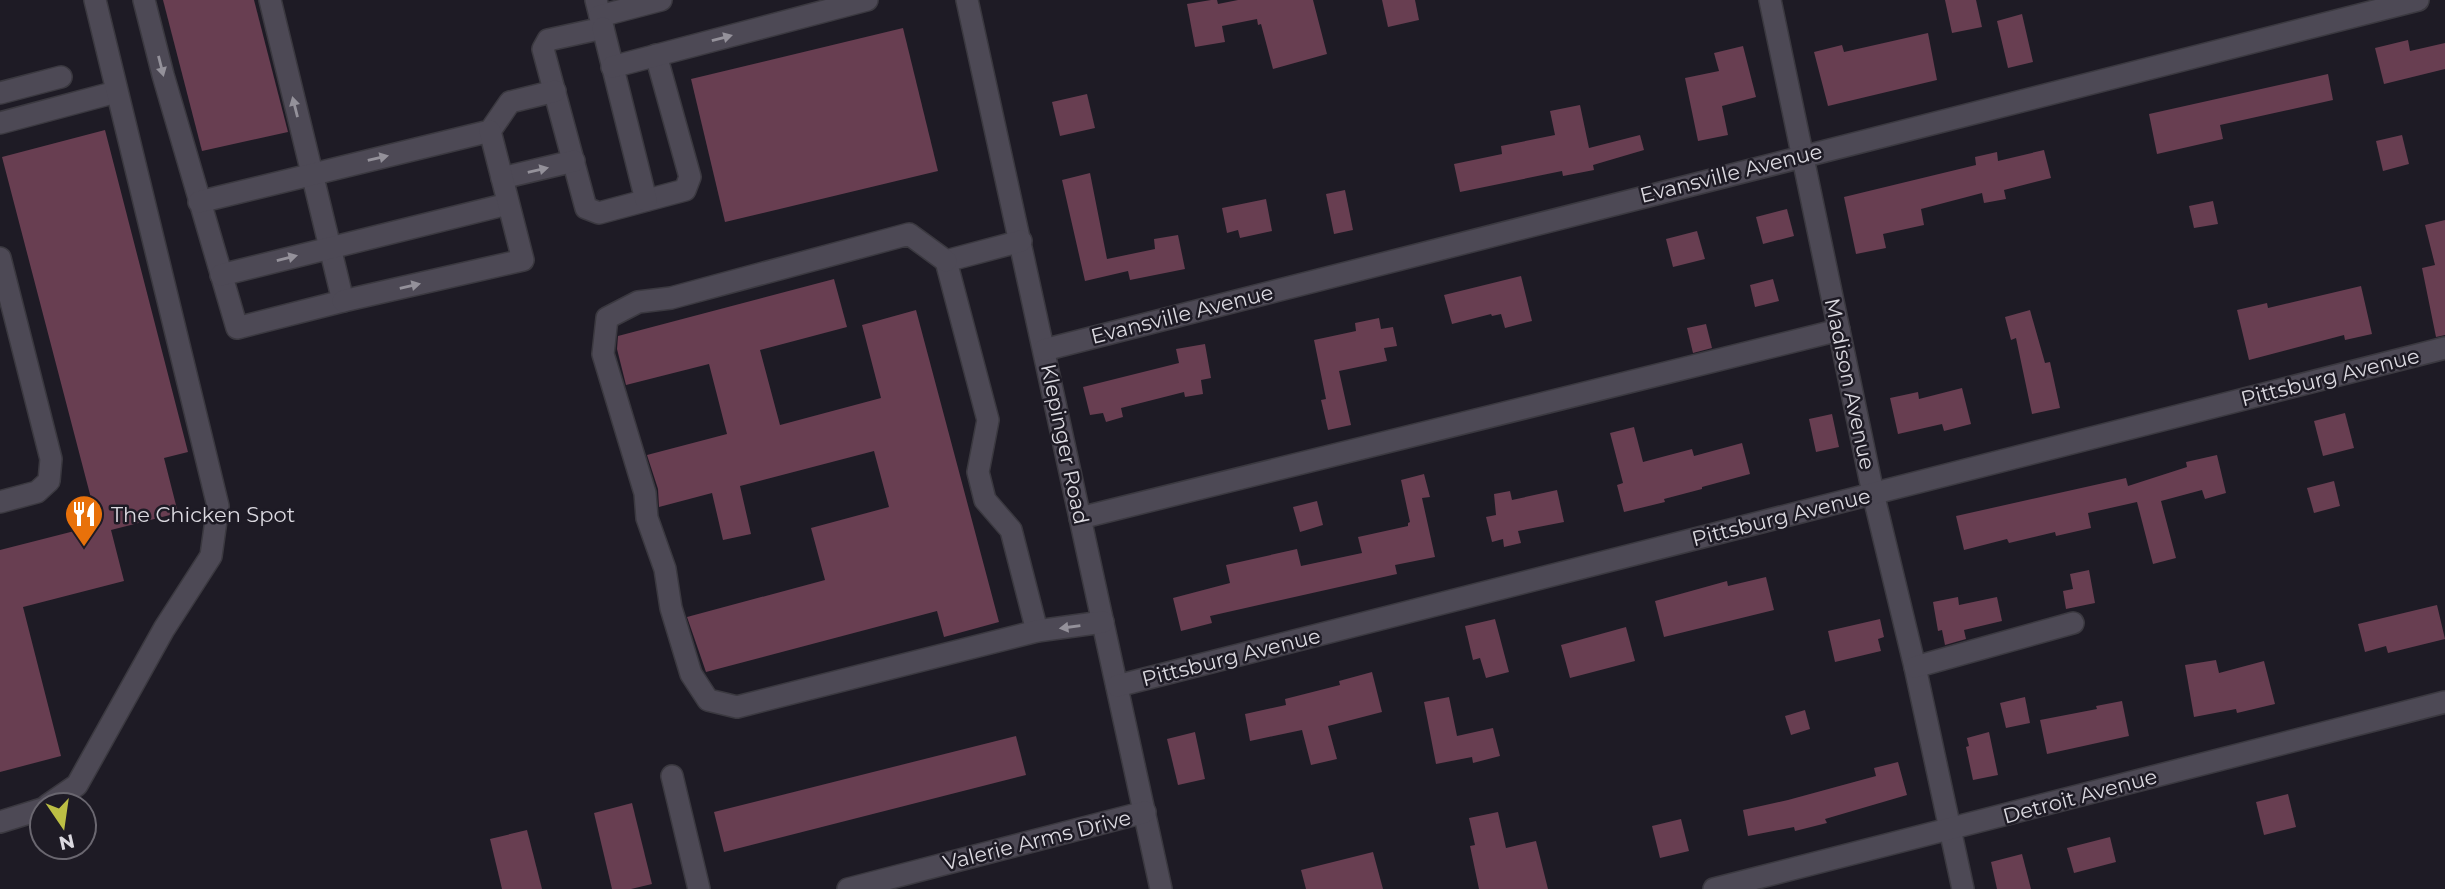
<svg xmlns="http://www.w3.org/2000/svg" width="2445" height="889" font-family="Montserrat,sans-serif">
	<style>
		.building { fill: #683e51 }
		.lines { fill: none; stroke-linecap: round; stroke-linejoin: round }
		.minor-casing { stroke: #3b3940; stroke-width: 24 }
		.minor { stroke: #4d4955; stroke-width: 21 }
		.oneway { fill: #94919a }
		.labels { text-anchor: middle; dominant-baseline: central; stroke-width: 5; stroke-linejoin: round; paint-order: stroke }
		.street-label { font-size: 21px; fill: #dbd9e0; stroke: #1e1b25 }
		.poi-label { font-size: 21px; fill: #dbd9e0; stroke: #1e1b25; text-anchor: start }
	</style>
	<rect width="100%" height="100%" fill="#1e1b25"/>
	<g class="building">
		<polygon points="163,0 254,0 288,132 202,151"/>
		<polygon points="1211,0 1217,0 1218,4 1238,0 1313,0 1327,54 1273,69 1261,24 1258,25 1257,19 1222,26 1225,42 1195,47 1187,4"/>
		<polygon points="1382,0 1415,0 1419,20 1388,27"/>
		<polygon points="1945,0 1976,0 1982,27 1952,33"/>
		<polygon points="2022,14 2033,62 2008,68 1997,21"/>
		<polygon points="903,28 938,171 725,222 691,79"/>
		<polygon points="1928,33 1937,80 1828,106 1814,52 1842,45 1844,52"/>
		<polygon points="2408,40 2410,51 2445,43 2445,69 2384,84 2375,48"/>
		<polygon points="1743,46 1756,97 1722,106 1728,135 1698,141 1685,78 1719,71 1714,53"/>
		<polygon points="2328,74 2333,100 2220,125 2223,139 2157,154 2149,114"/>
		<polygon points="1087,94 1095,128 1060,136 1052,102"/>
		<polygon points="1580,105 1589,148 1640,135 1644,150 1593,165 1594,170 1563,176 1562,171 1460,192 1454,164 1502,154 1501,146 1555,135 1550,111"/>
		<polygon points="105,130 188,452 164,458 178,513 111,530 124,581 23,607 61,756 0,772 0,550 98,525 2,157"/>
		<polygon points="2402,135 2409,164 2383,171 2376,141"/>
		<polygon points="2044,150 2051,178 2004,190 2006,199 1984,203 1982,193 1921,209 1924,225 1883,234 1886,248 1856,254 1844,197 1976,165 1975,157 1997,152 1998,161"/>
		<polygon points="1090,173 1107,259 1155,249 1154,239 1178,235 1185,269 1130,280 1128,271 1085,281 1062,180"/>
		<polygon points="1345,190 1353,230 1334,234 1326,194"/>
		<polygon points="1266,199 1272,231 1240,238 1238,230 1227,233 1222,208"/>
		<polygon points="2213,201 2218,224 2194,228 2189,206"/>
		<polygon points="1787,209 1794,236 1763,244 1756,217"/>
		<polygon points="2445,220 2445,335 2436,337 2422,268 2435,265 2425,225"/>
		<polygon points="1697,231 1705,259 1673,267 1666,239"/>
		<polygon points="1521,276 1532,321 1505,328 1501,314 1492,316 1491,314 1452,324 1444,295"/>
		<polygon points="834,279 847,327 760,350 780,425 881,398 862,325 916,310 999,622 944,637 937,611 706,672 687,617 825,580 811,528 889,507 874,451 740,486 751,534 723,540 712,493 659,507 658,489 647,455 727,434 709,364 626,385 617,349 618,336"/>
		<polygon points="1773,279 1779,301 1755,307 1750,285"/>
		<polygon points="2361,286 2372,334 2345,340 2344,335 2249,360 2237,310 2267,303 2268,308"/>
		<polygon points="2030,310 2045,363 2050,362 2060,408 2032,414 2016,338 2011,340 2005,317"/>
		<polygon points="1379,318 1381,329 1393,327 1397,346 1384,348 1387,361 1339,371 1351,425 1328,430 1321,400 1326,399 1314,340 1356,331 1355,323"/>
		<polygon points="1706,324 1712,348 1693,353 1687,328"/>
		<polygon points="1205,344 1211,378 1201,380 1203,394 1185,397 1184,392 1121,408 1123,417 1106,422 1103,413 1090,415 1083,387 1179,363 1176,349"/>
		<polygon points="1962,388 1971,424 1944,431 1942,424 1898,434 1890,398 1918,392 1919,399"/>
		<polygon points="2345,413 2354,448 2323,456 2314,421"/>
		<polygon points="1832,414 1839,447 1816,452 1809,419"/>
		<polygon points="1634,427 1643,462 1692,449 1694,456 1742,443 1750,474 1702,487 1702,489 1664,499 1665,502 1624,512 1617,485 1623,483 1610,433"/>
		<polygon points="2217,455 2226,493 2205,499 2202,490 2161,501 2176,558 2153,564 2137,502 2088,513 2091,528 2056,536 2055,532 2009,543 2007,539 1964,550 1956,516 2126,478 2128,486 2187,467 2186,462"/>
		<polygon points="1424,474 1430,497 1422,498 1435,557 1395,565 1397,574 1210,616 1212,623 1181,631 1173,598 1230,583 1226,565 1297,549 1301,566 1362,553 1358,537 1408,526 1408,523 1410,522 1401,480"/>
		<polygon points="2334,481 2340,506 2314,513 2307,488"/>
		<polygon points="1557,490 1564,522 1518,531 1521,543 1504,547 1503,539 1492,542 1486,517 1496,515 1494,494 1510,491 1512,500"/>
		<polygon points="1317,501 1323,525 1300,532 1293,507"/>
		<polygon points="2089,570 2095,603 2066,609 2063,591 2073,589 2070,574"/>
		<polygon points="1766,577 1774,610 1664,637 1655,601 1727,581 1728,586"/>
		<polygon points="1958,597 1959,605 1997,597 2002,621 1964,630 1966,639 1945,645 1942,630 1938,631 1933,602"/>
		<polygon points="2437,605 2445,639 2388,653 2386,646 2365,652 2358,624"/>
		<polygon points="1495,619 1509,672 1486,678 1480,658 1473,660 1465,626"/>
		<polygon points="1880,619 1884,637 1878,639 1881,651 1835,662 1828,631"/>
		<polygon points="1626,627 1635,661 1570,678 1561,645"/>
		<polygon points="2216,660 2219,673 2264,661 2275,704 2237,713 2236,709 2194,717 2185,665"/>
		<polygon points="1372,672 1382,712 1328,726 1337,759 1311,765 1302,730 1250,741 1245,714 1286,705 1285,699 1340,685 1339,681"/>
		<polygon points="1449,697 1457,736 1493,728 1500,756 1473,763 1472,757 1436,764 1424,702"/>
		<polygon points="2025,697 2030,723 2006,728 2000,703"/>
		<polygon points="2122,701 2129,736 2047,754 2040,720 2097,709 2096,706"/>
		<polygon points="1805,710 1810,729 1791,735 1785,716"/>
		<polygon points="1195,732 1205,779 1178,785 1167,739"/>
		<polygon points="1989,732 1998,775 1973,780 1966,747 1969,746 1967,738"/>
		<polygon points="1016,736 1026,775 724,852 714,812"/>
		<polygon points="1898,762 1907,795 1825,819 1827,823 1795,831 1794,827 1748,836 1743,810 1788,800 1876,776 1874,768"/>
		<polygon points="2288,794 2296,827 2264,835 2256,802"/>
		<polygon points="632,803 652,884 631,889 612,889 594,813"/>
		<polygon points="1498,812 1506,848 1536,841 1548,889 1479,889 1470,846 1475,845 1469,818"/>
		<polygon points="1681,819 1689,851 1660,858 1652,826"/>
		<polygon points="527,830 542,889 502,889 490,839"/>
		<polygon points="2110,837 2116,862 2074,873 2067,848"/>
		<polygon points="1373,852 1383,889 1306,889 1301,870"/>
		<polygon points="2022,854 2031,889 1997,889 1991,862"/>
	</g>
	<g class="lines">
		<defs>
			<g id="minor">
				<polyline points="144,0 163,75 237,328 343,301 270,0"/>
				<polyline points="596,0 603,28 548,40 543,49 586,208 599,213 685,190 690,177 656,55"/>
				<polyline points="967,0 1161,889"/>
				<polyline points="1770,0 1873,493 1915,667 1963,889"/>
				<polyline points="600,16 661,0"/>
				<polyline points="603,28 646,200"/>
				<polyline points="612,67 867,0"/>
				<polyline points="0,93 61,77"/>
				<polyline points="0,123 116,92"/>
				<polyline points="502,178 574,161"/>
				<polyline points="199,202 490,131 510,102 555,91"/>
				<polyline points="1021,241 946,261 988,420 978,472 985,500 1011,530 1037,631"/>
				<polyline points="0,258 51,459 49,481 37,492 0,502"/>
				<polyline points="946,261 909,234 671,298 638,302 607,318 603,354 645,493 647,518 665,569 671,608 691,674 708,700 737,707 1037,631 1103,622"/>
				<polyline points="221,275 508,204"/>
				<polyline points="343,301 523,260 490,131"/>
				<polyline points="1044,350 2418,0"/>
				<polyline points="1080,518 1839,330"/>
				<polyline points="1915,667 2073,623"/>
				<polyline points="1117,686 2445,348"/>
				<polyline points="672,776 699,889"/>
				<polyline points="48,805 77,785 164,629 211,556 218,506 95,0"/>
				<polyline points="0,822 42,809"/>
				<polyline points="848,889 1145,812"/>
				<polyline points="1714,889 2445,702"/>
			</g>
		</defs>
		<use href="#minor" class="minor-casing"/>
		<use href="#minor" class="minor"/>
	</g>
	<defs><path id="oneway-solid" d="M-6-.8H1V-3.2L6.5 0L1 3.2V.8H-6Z" transform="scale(1.75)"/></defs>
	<g class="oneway">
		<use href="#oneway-solid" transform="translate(722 38) rotate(-15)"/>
		<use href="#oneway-solid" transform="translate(161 66) rotate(76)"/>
		<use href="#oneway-solid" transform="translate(295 107) rotate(-104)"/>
		<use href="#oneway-solid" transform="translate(378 158) rotate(-13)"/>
		<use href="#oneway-solid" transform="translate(538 170) rotate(-13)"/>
		<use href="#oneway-solid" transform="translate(287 258) rotate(-14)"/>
		<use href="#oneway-solid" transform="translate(410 286) rotate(-13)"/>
		<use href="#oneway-solid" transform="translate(1070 627) rotate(172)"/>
	</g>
	<defs>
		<symbol id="restaurant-pin" viewBox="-11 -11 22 30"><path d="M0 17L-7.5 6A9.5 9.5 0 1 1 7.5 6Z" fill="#e8710a" stroke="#1e1b25"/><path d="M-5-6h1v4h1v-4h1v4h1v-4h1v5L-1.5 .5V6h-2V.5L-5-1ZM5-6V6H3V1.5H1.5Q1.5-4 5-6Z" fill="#fff"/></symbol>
	</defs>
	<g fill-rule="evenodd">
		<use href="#restaurant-pin" x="62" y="492" width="44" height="60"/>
	</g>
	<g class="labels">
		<g class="street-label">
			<text transform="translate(1731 173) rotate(-14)">Evansville Avenue</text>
			<text transform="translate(1182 314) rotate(-14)">Evansville Avenue</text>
			<text transform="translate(2330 377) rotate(-14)">Pittsburg Avenue</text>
			<text transform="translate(1850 384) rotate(78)">Madison Avenue</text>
			<text transform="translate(1065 444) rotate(78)">Klepinger Road</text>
			<text transform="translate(1781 517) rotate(-14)">Pittsburg Avenue</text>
			<text transform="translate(1231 657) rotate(-14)">Pittsburg Avenue</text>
			<text transform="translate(2080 796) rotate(-15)">Detroit Avenue</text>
			<text transform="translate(1037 840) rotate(-14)">Valerie Arms Drive</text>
		</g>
		<g class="poi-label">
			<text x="111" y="514">The Chicken Spot</text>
		</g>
	</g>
	<g transform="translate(63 826) rotate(167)"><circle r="33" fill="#1e1b25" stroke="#6a6770" stroke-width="2"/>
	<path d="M0-5L12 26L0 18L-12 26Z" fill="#bcbf44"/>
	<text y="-10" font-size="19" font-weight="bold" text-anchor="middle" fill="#dbd9e0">N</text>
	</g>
</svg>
